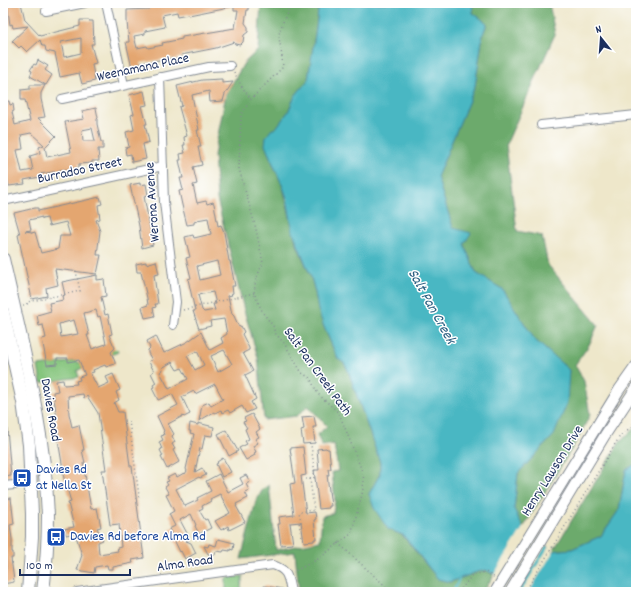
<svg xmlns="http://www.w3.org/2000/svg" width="639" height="595" font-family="Dekko,sans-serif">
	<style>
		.green { fill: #85c57d; stroke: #507a6e }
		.forest { fill: #6caa6c; stroke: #446c65 }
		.water { fill: #49b7c3; stroke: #327390 }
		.pier { fill: #eee7ca }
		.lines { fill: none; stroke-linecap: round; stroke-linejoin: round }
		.stream { stroke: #49b7c3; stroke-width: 2 }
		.building { fill: #e4a66f; fill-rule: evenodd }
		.minor-casing { stroke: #848b94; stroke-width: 10 }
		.major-casing { stroke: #848b94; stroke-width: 12 }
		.highway-casing { stroke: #848b94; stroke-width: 14 }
		.path { stroke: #848b94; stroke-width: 1.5; stroke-dasharray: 1 3; stroke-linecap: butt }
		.minor { stroke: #fff; stroke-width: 8 }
		.major { stroke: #fff; stroke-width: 10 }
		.highway { stroke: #fff; stroke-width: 12 }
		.labels { text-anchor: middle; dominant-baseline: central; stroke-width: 3; stroke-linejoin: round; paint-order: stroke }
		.street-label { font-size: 14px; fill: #1b2f5e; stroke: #fff }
		.transit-label { font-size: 14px; fill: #164399; stroke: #fff; text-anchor: start }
		.water-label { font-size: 15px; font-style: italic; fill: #2b5f81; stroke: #fff }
	</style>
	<rect width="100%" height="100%" fill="#fff"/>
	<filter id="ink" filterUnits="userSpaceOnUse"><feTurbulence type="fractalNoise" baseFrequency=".025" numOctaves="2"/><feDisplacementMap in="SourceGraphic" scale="8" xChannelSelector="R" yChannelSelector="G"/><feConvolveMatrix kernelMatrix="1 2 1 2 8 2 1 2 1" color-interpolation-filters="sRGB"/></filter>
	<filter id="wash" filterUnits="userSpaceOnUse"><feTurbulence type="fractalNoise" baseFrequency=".012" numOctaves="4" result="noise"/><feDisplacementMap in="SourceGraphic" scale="16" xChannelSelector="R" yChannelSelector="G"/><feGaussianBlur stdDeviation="0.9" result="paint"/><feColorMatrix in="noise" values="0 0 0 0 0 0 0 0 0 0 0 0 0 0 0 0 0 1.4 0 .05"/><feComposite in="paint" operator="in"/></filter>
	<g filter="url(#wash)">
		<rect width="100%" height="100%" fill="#eee7ca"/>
		<g class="green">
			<polygon points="117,349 118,352 82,367 82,368 77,371 79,377 41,383 38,366 77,361 78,363"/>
			<polygon points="243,576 240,592 226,592 226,578"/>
		</g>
		<g class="forest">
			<polygon points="261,3 319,3 316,28 308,80 295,96 288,112 276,128 271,130 267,150 283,187 296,242 311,277 324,327 338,359 344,363 348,370 380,462 380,474 369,494 388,529 402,535 438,579 450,582 477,572 486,570 494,575 483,592 299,592 295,552 241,559 256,501 263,489 269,485 276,550 320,541 322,516 333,513 335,501 332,472 338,471 334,444 322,446 317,435 327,426 308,406 297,416 264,420 258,358 244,310 217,199 214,155 226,94 244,63 258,50"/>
			<polygon points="472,3 549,3 555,34 506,145 517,231 542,236 548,265 598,325 589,345 575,365 584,381 590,415 576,442 523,528 514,509 518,473 554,435 569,370 535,340 502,289 476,273 464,244 453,228 437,177 475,86 483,34 487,24 473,13"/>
			<polygon points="636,426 636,464 626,470 619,510 601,536 572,549 553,551 619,443"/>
		</g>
		<polygon class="water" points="319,3 472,3 473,13 487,23 483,34 475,86 437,177 453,228 471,233 464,244 476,273 502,289 535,340 569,370 567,403 554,435 518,473 514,509 523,528 553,551 572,549 601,536 619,510 626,470 636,464 636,592 523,592 510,583 486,570 477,572 450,582 438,579 403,535 388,529 374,508 369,494 380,474 380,462 348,370 344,363 338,359 324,327 318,310 315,292 311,277 293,232 287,198 283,187 265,145 266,137 271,130 276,128 288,112 295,96 308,80 316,28"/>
		<g class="pier">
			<polygon points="524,526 547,544 518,591 493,576"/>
			<polygon points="549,546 555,549 529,592 521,592"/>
		</g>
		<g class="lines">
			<polyline class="stream" points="453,592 459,579"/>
		</g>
		<g id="blocks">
			<g class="building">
				<path d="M7,3H21L25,20L40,36L80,26V20H89V21H93L94,44H91L96,63L92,64L95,81L82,84L79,73L60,77L55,53L46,51L45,46H42L40,40L27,52L21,46L19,48L12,41L28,26L13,28L12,24L10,25ZM81,38V53L64,57L61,42Z"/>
				<path d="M157,3H249V10H247L245,23L248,27V32L244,35L243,42L240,45L235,44L234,42L216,48L181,55L182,57L173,60L172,58L166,60V59L140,63L141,66L132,68L126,42H129L127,22V10L149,9L148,5ZM234,6V10H238L235,28L182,37V39L162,43L163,45L148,48L147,46L137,48L134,36L145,34V31L165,27L162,15L177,12L178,16L189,14V15Z"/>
				<polygon points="38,60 48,66 45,70 52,75 46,85 30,76 32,71 30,70 34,64 36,65"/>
				<path d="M222,79V83L233,82L225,94L223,101L210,102L209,91L192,95L199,130H197L201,147H198L202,165L193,167L197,184L193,185L197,203L206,201L207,204L213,202L214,204L218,226L221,225L224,232L229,261H230L235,286H232L233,293L231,294L232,295L228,296L232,314L234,316L239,327L241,326L244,332L242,334L249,348V350L243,353L253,371L245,375L256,399L251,402L255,409L246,413L242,406L230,413L228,410L222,413L221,410L215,413L214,412L199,421L202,405L209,402L211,406L223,399L215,384L195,394L194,391L182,397L190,414L184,417L183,416L168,424L174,434L172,436L175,442L172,444L175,449L173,450L179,462L167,469L161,457L163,456L160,450L162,449L159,442L163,440L161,436L164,435L163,432L164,431L157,416L178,405L172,394L158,400L152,388L154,387L153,385L156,383L151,373L154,371L150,364L149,361L152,360L148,353V350L150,348L147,341L156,336L164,353L187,342L201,332L210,350L223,343L221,338L227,334L224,319L210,321L211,326L199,329L193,311H195L188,279L191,278L186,258L190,257L185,237L193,235L194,238L211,234L208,218L197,220V221L194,222V224L187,225L182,205L179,191L183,190L180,178H183L179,160H181L180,154L185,153L183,145H185L184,137L187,136L179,107L182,106L177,86L202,80ZM217,261L220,275L200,280L197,266ZM213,292L216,304H213L215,310L204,312L202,310L198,295ZM224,350L232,364L218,372L211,356ZM197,351L204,365L195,370L187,356ZM172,362L177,370L182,368L188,379L169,389L160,372L163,370L162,368Z"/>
				<path d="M30,85H45L41,93V99L45,117L38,118L56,136L45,147L47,157L71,152L65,122L84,119L82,111L96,108L98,118L97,119V124L101,142H103V149H98L99,161H92V163L79,164V168L59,170V171L40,174V177L24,180L25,184L9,186L3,162V102L9,101L10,105L13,104L14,111L12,112L15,125L30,121L25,100H21V90L30,89ZM92,128L95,141H83L82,130ZM31,133L44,145L39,147L40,153L30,156L33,170L22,172L17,150L23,149L21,135Z"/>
				<polygon points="144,91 147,105 142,106 147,124 145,124 149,142 143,144 146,159 132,162 131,154 126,155 125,148 129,147 126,132 134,130 131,115 134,114 129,95"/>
				<polygon points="140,183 140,185 146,184 148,195 144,196 153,245 142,248 139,226 130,185"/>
				<path d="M100,197L102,204L98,205L100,219L96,220L100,231L97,255H101L97,274L55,269L58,285L46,288L47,296L32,299L18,235L20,234L14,213L35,208H38V211ZM42,217V219L47,218L49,226L66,222L70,236H60L58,249L41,253L35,232L32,233V232L25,231L31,230L29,220Z"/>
				<polygon points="156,261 159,274 154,275 158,304 155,304 156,307 153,308 155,316 145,318 142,307 148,305 147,298 141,272 137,272 136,264 146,262 146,264"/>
				<path d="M97,275V280L104,279L106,296L101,297L105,315L108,314L112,334L109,335L115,348L111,352L115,362V364L106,367L105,365L93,370L94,372L90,373L98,388L109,383L106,377L113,374L120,390L116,392L119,400L114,403L118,412H123L130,466H132L144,558L132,560L133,563L113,567V569H108L107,565L95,567L94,573L77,570L82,555L75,533L66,535L64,529L74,527L68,503L71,502L62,471L63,469L58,440L59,436L55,419H57L53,392L58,391L56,381L63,380L64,385L77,384L76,381L80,380L79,377L85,375L79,360L68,362V358H57V364L47,365L42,339L46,338L43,325L39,326L37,315L51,311L49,303L63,300L62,296L65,295L62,282ZM96,310L98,317L100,316L106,344L92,349L87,335H89L84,313ZM74,320L78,334L61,337L59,324ZM83,394L84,398L87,396L98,413L106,470H102L110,525L119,524L121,547L117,548L118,551L99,554L98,542L103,540L97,528L101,527L97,508L91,509L83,463H85L82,450H84L79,425L72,427L69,414L68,396Z"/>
				<polygon points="252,414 260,429 256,432 259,437 255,439 258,443 253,446 256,452 254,453 255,455 246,460 239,448 247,444 245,441 249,439 245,429 247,428 243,422 246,421 244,418"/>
				<polygon points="314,416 316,427 313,427 315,443 303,444 301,430 304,429 302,417"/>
				<polygon points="190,423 198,425 198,423 214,427 212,436 205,435 202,449 200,448 195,472 202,468 206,475 200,478 199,477 176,489 185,506 198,500 197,498 211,491 206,481 219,474 228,492 243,484 240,478 246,475 250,482 246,484 249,490 245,492 248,498 236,504 237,506 236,506 245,522 229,530 228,526 221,530 215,521 230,513 220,494 210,499 211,501 202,506 203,508 199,510 205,520 207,519 211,528 199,534 195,526 196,525 191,514 180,520 189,537 189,540 186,541 191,543 196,553 185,559 181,551 180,552 169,529 175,526 169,514 174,511 166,495 169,494 165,487 168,485 166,482 169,481 167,478 175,474 177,477 184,473 185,474 187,471 186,469 194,434 190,433 191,431 189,431"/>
				<polygon points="3,429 7,429 11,476 3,477"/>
				<polygon points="226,430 238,451 229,456 218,434"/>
				<polygon points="303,447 306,475 301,476 306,513 315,512 316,519 314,520 316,539 314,539 314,541 304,542 301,522 290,523 293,544 281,545 278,524 280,524 279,517 294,515 290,484 295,483 290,448"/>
				<polygon points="326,448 327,449 329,449 331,469 328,469 329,475 327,475 331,506 329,506 329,508 319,509 314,470 319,470 317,449"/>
				<polygon points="223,458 231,472 222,477 216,464 218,463 217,462"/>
				<polygon points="11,498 14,524 10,525 12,539 12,552 13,552 13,558 11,558 14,581 14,582 3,584 3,570 6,569 5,542 3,543 3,499"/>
				<polygon points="218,539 234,543 233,550 230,549 230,551 224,550 223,552 216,551 215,555 208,554 204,546 208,547 209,544 216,546"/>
				<polygon points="264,586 283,589 282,592 262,592"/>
			</g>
		</g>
	</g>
	<g filter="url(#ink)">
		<use href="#blocks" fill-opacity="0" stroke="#848b94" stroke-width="1"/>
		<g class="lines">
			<defs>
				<g id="minor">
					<polyline points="106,3 124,85"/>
					<polyline points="46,11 85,3"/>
					<polyline points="160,77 164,202 176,302 173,325"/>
					<polyline points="62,99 209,67 230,66"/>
					<polyline points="541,125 636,115"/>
					<polyline points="3,201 163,166"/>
					<polyline points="3,486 15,485"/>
					<path d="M77,592L273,565C288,570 288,577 291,592"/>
				</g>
				<g id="major">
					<polyline points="495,592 619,390 636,366"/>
					<polyline points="510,592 605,435 636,388"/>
				</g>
				<g id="highway">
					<path d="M3,259C22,344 45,429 48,516C48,541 46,567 43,592"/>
					<polyline points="3,312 23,402 29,445 32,514 32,537 28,592"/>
				</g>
			</defs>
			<use href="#minor" class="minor-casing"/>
			<use href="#major" class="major-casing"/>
			<use href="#highway" class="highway-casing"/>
			<g class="path">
				<path d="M292,3C288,11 278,30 279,38C281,48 282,57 283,67L251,99L241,115L239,169L255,225L263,263L256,279L254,293L263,313L273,326L275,333L284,343L302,373L310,378L318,394L339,413L362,471L364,480L362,495L351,534L318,559L293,572"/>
				<polyline points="234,72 242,87 251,99"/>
				<polyline points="23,305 27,304 27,302 80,291 76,271 77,269"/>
				<polyline points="183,310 254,293"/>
				<polyline points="129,421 139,496 138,499"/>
				<polyline points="310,479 314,478 314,474 315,474 311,445"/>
				<polyline points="301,536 299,522 301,522 299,512 314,510 310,479 306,479"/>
				<polyline points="338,543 392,592"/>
				<polyline points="459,592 472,575 486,572 495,578"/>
				<polyline points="525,592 620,436 631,427 636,421"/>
			</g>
			<use href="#minor" class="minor"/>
			<use href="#major" class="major"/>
			<use href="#highway" class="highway"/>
		</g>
	</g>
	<defs>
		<symbol id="bus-square" viewBox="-11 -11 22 22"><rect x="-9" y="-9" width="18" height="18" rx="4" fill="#1a4fb4" stroke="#fff"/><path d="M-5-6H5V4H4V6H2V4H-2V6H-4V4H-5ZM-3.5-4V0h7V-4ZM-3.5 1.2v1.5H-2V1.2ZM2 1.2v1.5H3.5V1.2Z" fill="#fff"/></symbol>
	</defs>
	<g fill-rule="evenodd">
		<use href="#bus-square" x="11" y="467" width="22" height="22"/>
		<use href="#bus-square" x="45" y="526" width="22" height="22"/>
	</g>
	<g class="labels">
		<g class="street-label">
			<text transform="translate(143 68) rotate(-12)">Weenamana Place</text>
			<text transform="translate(80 171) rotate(-12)">Burradoo Street</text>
			<text transform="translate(153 202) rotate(-94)">Werona Avenue</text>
			<text transform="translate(317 372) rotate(54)">Salt Pan Creek Path</text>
			<text transform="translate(50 410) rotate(80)">Davies Road</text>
			<text transform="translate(553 471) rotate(-58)">Henry Lawson Drive</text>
			<text transform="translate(185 564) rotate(-8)">Alma Road</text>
		</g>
		<g class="transit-label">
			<text x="36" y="470">Davies Rd<tspan x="36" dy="16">at Nella St</tspan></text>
			<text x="70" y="537">Davies Rd before Alma Rd</text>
		</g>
		<g class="water-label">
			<text transform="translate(431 307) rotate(61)">Salt Pan Creek</text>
		</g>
	</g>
	<rect width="639" height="595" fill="none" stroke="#fff" stroke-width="16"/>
	<g transform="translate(601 38) rotate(343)" stroke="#ffffff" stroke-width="3" paint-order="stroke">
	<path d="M0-3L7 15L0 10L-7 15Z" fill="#1b2f5e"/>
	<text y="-6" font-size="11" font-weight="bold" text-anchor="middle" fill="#1b2f5e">N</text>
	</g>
	<path d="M20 569v6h110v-6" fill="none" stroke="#1b2f5e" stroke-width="2"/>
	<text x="26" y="569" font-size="12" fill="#1b2f5e" stroke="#ffffff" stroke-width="3" paint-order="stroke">100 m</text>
</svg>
